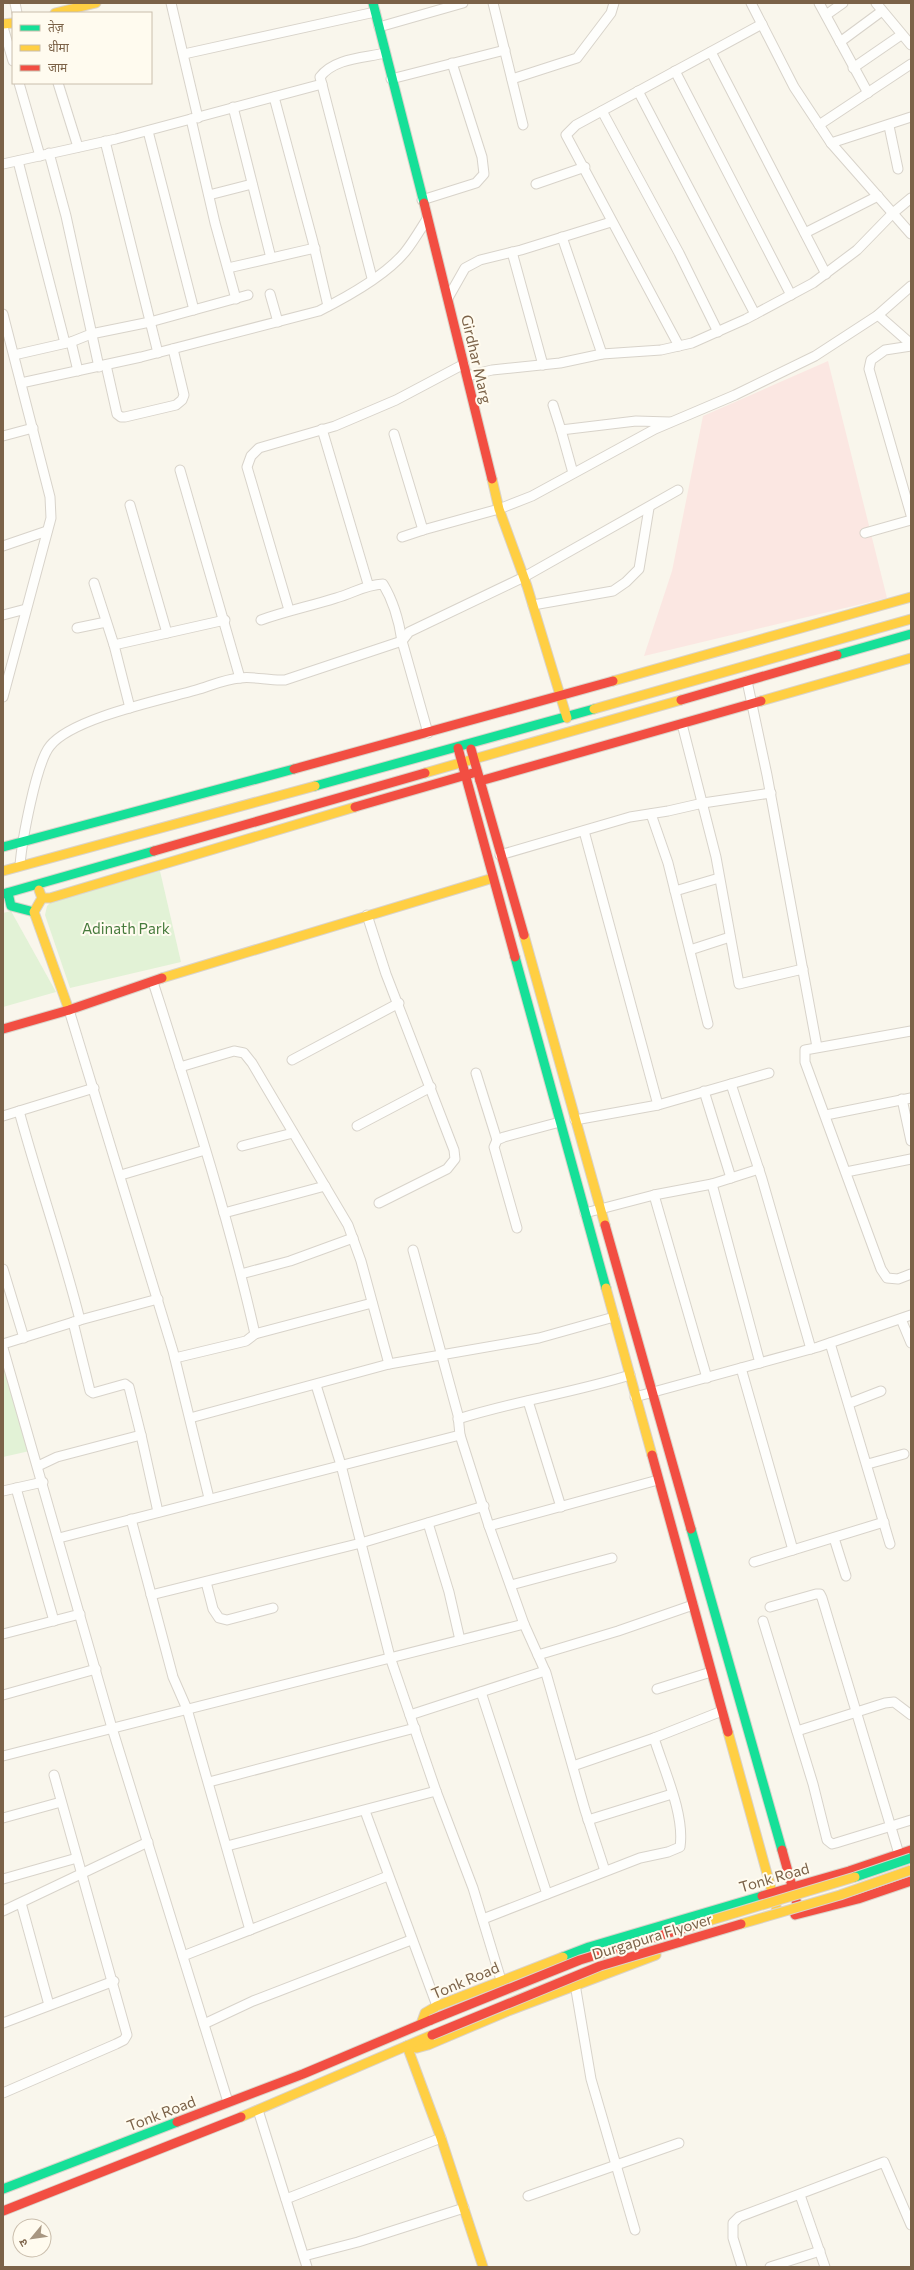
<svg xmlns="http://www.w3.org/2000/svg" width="914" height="2270" font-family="Commissioner,'Noto Sans Devanagari',sans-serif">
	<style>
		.medical { fill: #fbe7e2 }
		.green { fill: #e2f2d6 }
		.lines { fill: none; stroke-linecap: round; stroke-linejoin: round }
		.street-casing { stroke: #d8d3ca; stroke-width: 11 }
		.fast-casing { stroke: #dad3ca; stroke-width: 11 }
		.slow-casing { stroke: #dad3ca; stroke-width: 11 }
		.jam-casing { stroke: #dad3ca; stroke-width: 11 }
		.street { stroke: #fefefc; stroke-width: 9 }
		.fast { stroke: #16e098; stroke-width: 9 }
		.slow { stroke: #ffcf43; stroke-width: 9 }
		.jam { stroke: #f24e42; stroke-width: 9 }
		.fast-bridge-casing { stroke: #dad3c9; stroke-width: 11; stroke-linecap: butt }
		.slow-bridge-casing { stroke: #dad3c9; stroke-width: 11; stroke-linecap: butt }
		.jam-bridge-casing { stroke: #dad3c9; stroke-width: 11; stroke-linecap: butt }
		.fast-bridge { stroke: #16e098; stroke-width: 9 }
		.slow-bridge { stroke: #ffcf43; stroke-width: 9 }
		.jam-bridge { stroke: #f24e42; stroke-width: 9 }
		.labels { text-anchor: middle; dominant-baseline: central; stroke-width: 4; stroke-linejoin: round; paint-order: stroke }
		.street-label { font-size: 15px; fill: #7b6248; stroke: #fffbef }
		.park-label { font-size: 15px; fill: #467b3c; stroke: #fffbef }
	</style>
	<rect width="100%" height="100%" fill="#f9f6ec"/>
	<polygon class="medical" points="828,361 887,598 644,656 672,571 703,416"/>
	<g class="green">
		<polygon points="160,871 181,962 70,988 45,915 47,906 51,902"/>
		<polygon points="11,911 56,992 3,1007 3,913"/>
		<polygon points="3,1348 34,1450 3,1457"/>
	</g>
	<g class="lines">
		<defs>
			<g id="street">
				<polyline points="15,3 17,13"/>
				<polyline points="171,3 198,118"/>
				<polyline points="493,3 523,125"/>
				<polyline points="751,3 794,87 831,143 911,234"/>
				<polyline points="819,3 868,93"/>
				<polyline points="876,3 911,45"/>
				<polyline points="826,15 843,3"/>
				<polyline points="3,27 13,61"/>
				<polyline points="379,27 463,3"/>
				<polyline points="840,42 882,11"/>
				<polyline points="711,52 826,274"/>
				<polyline points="184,54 375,12"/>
				<polyline points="853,68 901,35"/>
				<polyline points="675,71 791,295"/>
				<polyline points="391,79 505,50"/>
				<polyline points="512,79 577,58 611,13 614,3"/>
				<polyline points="19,83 40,156"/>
				<polyline points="58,83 78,147"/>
				<polyline points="638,91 755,314"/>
				<polyline points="274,97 313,242 328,306"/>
				<polyline points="233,107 271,258"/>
				<polyline points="602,111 679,253 718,332"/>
				<polyline points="191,119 215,223 236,299"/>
				<polyline points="819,125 911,64"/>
				<polyline points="889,126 898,169"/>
				<polyline points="148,131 194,310"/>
				<polyline points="105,141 158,353"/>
				<polyline points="831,143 911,117"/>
				<polyline points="49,153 66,216 99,367"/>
				<polyline points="18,161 65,343"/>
				<polyline points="3,164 116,139 322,84"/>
				<polyline points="536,184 585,167"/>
				<polyline points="209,195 252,184"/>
				<polyline points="422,200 476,183 484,174 482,157 452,63"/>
				<polyline points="805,233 878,196"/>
				<polyline points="562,237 602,354"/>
				<polyline points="512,252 543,365"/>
				<polyline points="228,268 315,248"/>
				<path d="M372,278L320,77C334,58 364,58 385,53"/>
				<polyline points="270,294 278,322"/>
				<polyline points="448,298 465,268 480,260 521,250 611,222"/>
				<polyline points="3,314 50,497 51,518 3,697"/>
				<polyline points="878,315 911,344"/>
				<polyline points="71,342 78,371"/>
				<polyline points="679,346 566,135 576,125 762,24"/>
				<polyline points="911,346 885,350 871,360 869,369 911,515"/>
				<polyline points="14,355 71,342 91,334 150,322 248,295"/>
				<polyline points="106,365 117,414 121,417 125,417 176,405 182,400 184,395 173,349"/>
				<polyline points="467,376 492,370 560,363 602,354 661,350 692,343 746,319 813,283 857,250 893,213 911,198"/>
				<path d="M21,383L141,357L319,311C345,298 386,275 405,252C413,242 420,230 427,219"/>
				<polyline points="553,405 561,430"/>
				<polyline points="322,429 368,584"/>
				<polyline points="394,434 423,530 499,509 532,496 655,429 735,395 815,356 878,315 911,286"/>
				<polyline points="3,436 33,428"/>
				<polyline points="180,470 240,678"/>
				<polyline points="573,473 561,430 636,421 670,422"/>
				<polyline points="130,505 167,633"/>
				<polyline points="865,533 911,520"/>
				<polyline points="402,537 423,530"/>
				<polyline points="3,546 47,531"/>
				<polyline points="94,583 114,645 130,708"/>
				<polyline points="533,605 613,591 626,582 639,569 649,508"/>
				<polyline points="289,610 247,467 251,456 259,448 335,426 396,400 464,364"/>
				<polyline points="3,615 26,609"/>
				<path d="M261,620C286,611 311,606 336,598C354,593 364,585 383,584C394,602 399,621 402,641"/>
				<polyline points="77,628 106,622"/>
				<polyline points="402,641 409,632 524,577 678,490"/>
				<polyline points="114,645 225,620"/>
				<polyline points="747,681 767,775 817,1047"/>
				<polyline points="682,724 716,857 739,984 803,969"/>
				<polyline points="651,814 668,863 708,1024"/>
				<polyline points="584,831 658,1105"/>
				<polyline points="500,855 630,817 668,811 703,803 771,793"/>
				<path d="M20,865C22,841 36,763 50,746C72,718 161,700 196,690C210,686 225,679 240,678C254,676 269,681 285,680L402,641L428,733"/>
				<polyline points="675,891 719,878"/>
				<polyline points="367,915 386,974 454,1150 455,1159 447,1169 379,1203"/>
				<polyline points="690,950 730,937"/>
				<path d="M153,982C190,1098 228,1215 255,1334"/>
				<polyline points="69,1010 173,1351 209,1498"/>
				<polyline points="911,1031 805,1050 805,1062 881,1269 887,1278 898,1279 911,1274"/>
				<polyline points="292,1060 399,1003"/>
				<polyline points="180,1067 234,1051 244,1053 252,1063 348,1225 361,1261 389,1364"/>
				<polyline points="476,1073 497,1140"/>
				<polyline points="731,1084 762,1179 811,1349"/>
				<polyline points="704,1091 731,1178"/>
				<polyline points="902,1099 911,1141"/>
				<path d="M19,1111C38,1181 62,1249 80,1320"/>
				<polyline points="826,1115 911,1098"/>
				<polyline points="3,1116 94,1088"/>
				<polyline points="575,1120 658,1105 769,1073"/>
				<polyline points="357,1126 431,1087"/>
				<polyline points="242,1146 293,1133"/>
				<polyline points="846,1172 911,1159"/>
				<polyline points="121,1175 205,1150"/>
				<polyline points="712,1184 760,1363"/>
				<polyline points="654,1195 707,1378"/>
				<polyline points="224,1213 325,1186"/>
				<polyline points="585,1213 654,1195 712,1184 759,1169"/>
				<polyline points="517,1228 494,1147 497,1140 504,1137 560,1122"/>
				<polyline points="3,1269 24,1338"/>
				<polyline points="241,1274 290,1261 353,1238"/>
				<polyline points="901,1319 911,1343"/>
				<polyline points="73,1322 90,1391 93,1393 125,1384 129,1387 141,1435"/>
				<polyline points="830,1343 890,1544"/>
				<polyline points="3,1344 80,1320 158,1299"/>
				<polyline points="3,1348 112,1728 228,2102"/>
				<polyline points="175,1358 246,1341 255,1334 372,1303"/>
				<polyline points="741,1368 793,1550"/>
				<polyline points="316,1385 341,1465 390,1657 436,1791 473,1888 501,1980"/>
				<polyline points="635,1397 818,1347 911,1315"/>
				<polyline points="528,1401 561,1507"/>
				<polyline points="850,1403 881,1391"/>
				<polyline points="190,1418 389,1364 539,1338 614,1317"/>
				<path d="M458,1419C514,1401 573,1393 630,1375"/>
				<polyline points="868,1464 904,1454"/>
				<polyline points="38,1466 57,1457 141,1435 158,1512"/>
				<polyline points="16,1488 54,1621"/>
				<polyline points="3,1491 43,1482"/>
				<polyline points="131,1519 173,1677 187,1709 250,1930"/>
				<polyline points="428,1523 449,1592 460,1640"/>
				<polyline points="489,1526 658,1480"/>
				<polyline points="59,1538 460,1435"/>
				<polyline points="834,1538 846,1576"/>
				<polyline points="754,1562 884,1522"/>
				<polyline points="206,1582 213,1609 219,1618 227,1620 273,1608"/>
				<polyline points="511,1585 612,1558"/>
				<polyline points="151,1595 361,1543 484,1506"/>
				<polyline points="770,1607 816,1594 820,1594 822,1598 899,1854"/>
				<polyline points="763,1621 813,1784 827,1840 832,1844 836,1843 911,1820"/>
				<polyline points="524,1624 546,1673 585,1810 605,1871"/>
				<polyline points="3,1634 80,1614"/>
				<polyline points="538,1655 618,1631 693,1605"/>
				<polyline points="657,1689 711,1672"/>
				<polyline points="481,1692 547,1894"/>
				<polyline points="3,1695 96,1669"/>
				<polyline points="410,1715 545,1671"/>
				<polyline points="797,1731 885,1703 894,1702 911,1715"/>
				<polyline points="3,1756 524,1624 489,1526 460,1435 458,1415 413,1250"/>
				<polyline points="573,1766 654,1738 722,1711"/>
				<polyline points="209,1782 415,1728"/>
				<polyline points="365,1811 437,2006"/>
				<polyline points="3,1818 61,1802"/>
				<polyline points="588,1820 672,1794"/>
				<polyline points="227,1846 436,1791"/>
				<polyline points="3,1879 77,1858"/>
				<polyline points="21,1903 49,2005"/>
				<polyline points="3,1911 148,1842"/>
				<path d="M483,1919L640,1858L668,1852L680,1847C685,1815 664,1770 654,1738"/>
				<polyline points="183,1956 388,1876"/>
				<polyline points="575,1984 591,2079 635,2230"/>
				<polyline points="3,2023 114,1981"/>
				<polyline points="204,2024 253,2001 411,1940"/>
				<polyline points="3,2093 116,2044 124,2040 127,2035 54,1775"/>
				<polyline points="258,2110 307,2267"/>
				<polyline points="800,2195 825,2267"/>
				<polyline points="528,2196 679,2143"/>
				<polyline points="286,2199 441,2138"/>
				<polyline points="304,2256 358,2242 464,2208"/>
				<polyline points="742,2267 733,2238 733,2223 739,2217 884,2162 911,2225"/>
				<polyline points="770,2267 820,2251"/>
			</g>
			<g id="fast">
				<polyline points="373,3 424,203"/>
				<polyline points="837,655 911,634"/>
				<polyline points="315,786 594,709"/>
				<polyline points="3,847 294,769"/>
				<polyline points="8,893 11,906 34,912"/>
				<polyline points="3,894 154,851"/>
				<polyline points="515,957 606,1288"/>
				<polyline points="691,1529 782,1850"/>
				<polyline points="563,1957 589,1947 762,1896"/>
				<polyline points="3,2189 177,2122"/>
			</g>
			<g id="slow">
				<polyline points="55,13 96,3"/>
				<polyline points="3,24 13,23"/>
				<polyline points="492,479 499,509 527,586 567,718"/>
				<polyline points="613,681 911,597"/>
				<polyline points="761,701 911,658"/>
				<polyline points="594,709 911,619"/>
				<polyline points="425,773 681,700"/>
				<polyline points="3,871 315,786"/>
				<polyline points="39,890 42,898 34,912 69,1010"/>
				<polyline points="42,898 50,898 355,807"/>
				<polyline points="524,935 605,1225"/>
				<polyline points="162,978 493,878"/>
				<polyline points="606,1288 652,1455"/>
				<polyline points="728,1732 777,1910"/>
				<polyline points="421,2024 425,2013 437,2006 563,1957"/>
				<polyline points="407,2046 417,2048 428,2045 508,2011 656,1955"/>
				<polyline points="407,2046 441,2138 483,2267"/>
				<polyline points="241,2117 432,2035"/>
			</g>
			<g id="jam">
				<polyline points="424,203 492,479"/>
				<polyline points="681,700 837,655"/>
				<polyline points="458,748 515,957"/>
				<polyline points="471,749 524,935"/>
				<polyline points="294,769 613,681"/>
				<polyline points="480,781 761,701"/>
				<polyline points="355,807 473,773"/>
				<polyline points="154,851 425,773"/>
				<polyline points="3,1029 69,1010 162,978"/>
				<polyline points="605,1225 691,1529"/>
				<polyline points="652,1455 728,1732"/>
				<polyline points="782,1850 797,1904"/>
				<polyline points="762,1896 849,1871 911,1850"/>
				<polyline points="795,1915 858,1899 911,1881"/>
				<polyline points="177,2122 303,2074 431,2020"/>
				<polyline points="3,2211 241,2117"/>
			</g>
		</defs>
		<use href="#street" class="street-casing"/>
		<use href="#fast" class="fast-casing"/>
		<use href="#slow" class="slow-casing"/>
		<use href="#jam" class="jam-casing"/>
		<use href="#street" class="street"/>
		<use href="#fast" class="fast"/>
		<use href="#slow" class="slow"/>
		<use href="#jam" class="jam"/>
		<defs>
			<polyline id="fast-bridge" points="855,1877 911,1858"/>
			<g id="slow-bridge">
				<polyline points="741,1924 840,1895 911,1870"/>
				<polyline points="692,1926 855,1877"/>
			</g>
			<g id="jam-bridge">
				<polyline points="431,2020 580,1960 692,1926"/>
				<polyline points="432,2035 600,1966 741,1924"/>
			</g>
		</defs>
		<use href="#fast-bridge" class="fast-bridge-casing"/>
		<use href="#slow-bridge" class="slow-bridge-casing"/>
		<use href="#jam-bridge" class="jam-bridge-casing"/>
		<use href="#fast-bridge" class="fast-bridge"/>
		<use href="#slow-bridge" class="slow-bridge"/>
		<use href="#jam-bridge" class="jam-bridge"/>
	</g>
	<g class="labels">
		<g class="street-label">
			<text transform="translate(477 359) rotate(77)">Girdhar Marg</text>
			<text transform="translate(774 1877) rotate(-16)">Tonk Road</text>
			<text transform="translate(652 1936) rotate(-17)">Durgapura Flyover</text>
			<text transform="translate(465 1980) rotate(-23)">Tonk Road</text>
			<text transform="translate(161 2113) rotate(-21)">Tonk Road</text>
		</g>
		<g class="park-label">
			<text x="126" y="928">Adinath Park</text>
		</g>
	</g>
	<rect width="914" height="2270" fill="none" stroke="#7b6248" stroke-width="8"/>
	<rect x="12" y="12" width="140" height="72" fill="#fffbef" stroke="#cabeac"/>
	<rect x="20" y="25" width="20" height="6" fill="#16e098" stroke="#cabeac"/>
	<text x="48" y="32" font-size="12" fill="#7b6248">तेज़</text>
	<rect x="20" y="45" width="20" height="6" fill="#ffcf43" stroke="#cabeac"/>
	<text x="48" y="52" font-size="12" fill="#7b6248">धीमा</text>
	<rect x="20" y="65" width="20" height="6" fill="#f24e42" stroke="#cabeac"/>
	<text x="48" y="72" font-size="12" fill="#7b6248">जाम</text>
	<g transform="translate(32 2238) rotate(241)"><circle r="19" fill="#fffbef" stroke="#cabeac"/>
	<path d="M0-3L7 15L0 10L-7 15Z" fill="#a79681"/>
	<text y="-6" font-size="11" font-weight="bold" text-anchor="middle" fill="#7b6248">उ</text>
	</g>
</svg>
